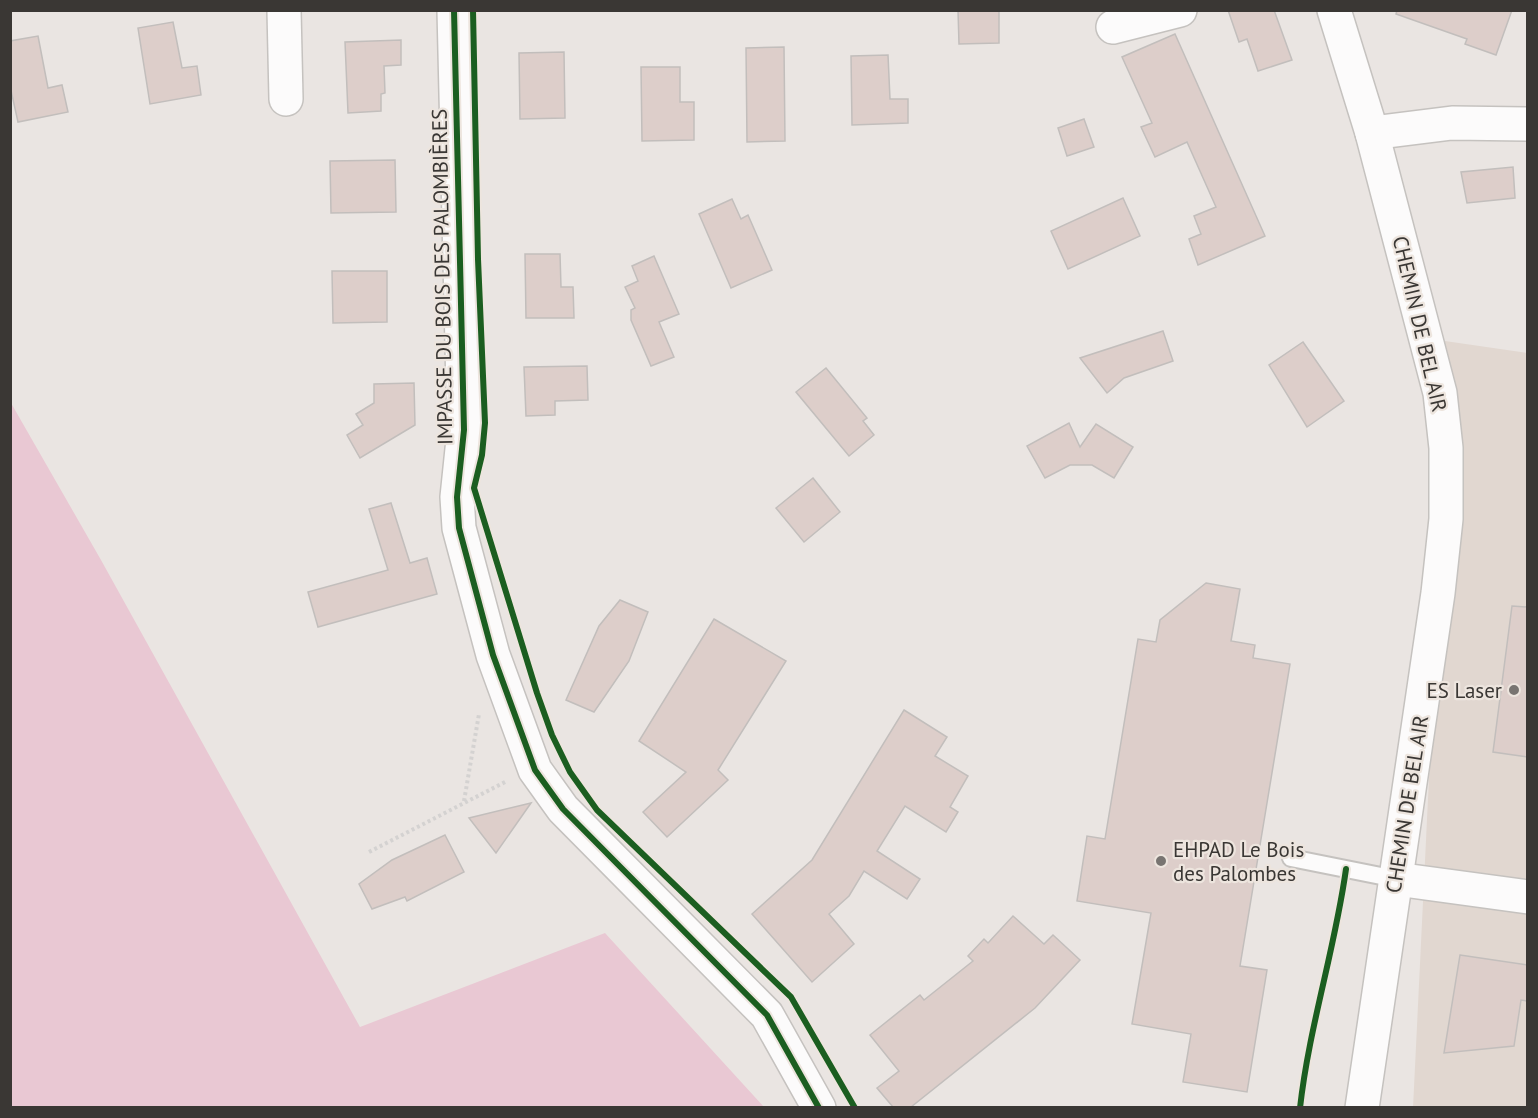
<svg xmlns="http://www.w3.org/2000/svg" width="1538" height="1118" font-family="'PT Sans',sans-serif">
	<style>
		.built { fill: #e1d7d0 }
		.green { fill: #e9c8d3 }
		.building { fill: #ddceca; stroke: #c2bebc; stroke-width: 1.5 }
		.lines { fill: none; stroke-linecap: round; stroke-linejoin: round }
		.lane-casing { stroke: #c5c2bf; stroke-width: 20 }
		.street-casing { stroke: #c5c2bf; stroke-width: 36 }
		.secondary-casing { stroke: #c5c2bf; stroke-width: 36 }
		.path { stroke: #d4d2d1; stroke-width: 4; stroke-dasharray: 3 3; stroke-linecap: butt }
		.lane { stroke: #fcfbfb; stroke-width: 16 }
		.street { stroke: #fcfbfb; stroke-width: 33 }
		.secondary { stroke: #fcfbfb; stroke-width: 33 }
		.cycleway-casing { stroke: #ede5de; stroke-width: 10 }
		.cycleway { stroke: #1b5e20; stroke-width: 6 }
		.poi-dot { fill: #787471; stroke: #ede5de; stroke-width: 2 }
		.labels { text-anchor: middle; dominant-baseline: central; stroke-width: 4.5; stroke-linejoin: round; paint-order: stroke }
		.street-label { font-size: 21px; fill: #3a3734; stroke: #ede5de }
		.poi-label { font-size: 21px; fill: #3a3734; stroke: #ede5de; text-anchor: end }
	</style>
	<rect width="100%" height="100%" fill="#eae5e2"/>
	<polygon class="built" points="1438,340 1527,353 1528,1107 1413,1108 1438,593"/>
	<polygon class="green" points="11,403 101,560 360,1027 605,933 764,1107 11,1107"/>
	<g class="building">
		<polygon points="958,10 999,10 999,43 959,44"/>
		<polygon points="1228,10 1274,10 1292,60 1258,71 1247,39 1239,42"/>
		<polygon points="1397,10 1512,10 1496,55 1465,44 1467,39 1396,14"/>
		<polygon points="173,22 182,68 197,66 201,95 150,104 138,28"/>
		<polygon points="1175,34 1265,236 1198,265 1189,239 1201,234 1194,216 1216,207 1187,142 1155,157 1141,127 1152,123 1122,57"/>
		<polygon points="38,36 48,88 62,85 68,112 18,122 10,86 10,41"/>
		<polygon points="401,40 401,65 384,66 385,93 381,94 381,111 348,113 345,42"/>
		<polygon points="784,47 785,141 747,142 746,48"/>
		<polygon points="564,52 565,118 520,119 519,53"/>
		<polygon points="888,55 890,99 908,99 908,123 852,125 851,56"/>
		<polygon points="641,67 680,67 680,102 694,102 694,140 642,141"/>
		<polygon points="1084,119 1094,147 1067,156 1058,128"/>
		<polygon points="395,160 396,212 331,213 330,161"/>
		<polygon points="1513,167 1515,198 1467,203 1461,172"/>
		<polygon points="1123,198 1140,236 1068,269 1051,231"/>
		<polygon points="732,199 741,219 748,215 772,270 731,288 699,214"/>
		<polygon points="525,254 560,254 561,287 573,287 574,318 526,318"/>
		<polygon points="654,256 679,314 659,322 674,357 651,366 631,320 631,310 635,308 625,287 638,281 632,266"/>
		<polygon points="332,271 387,271 387,322 333,323"/>
		<polygon points="1163,331 1173,361 1124,378 1107,393 1080,358"/>
		<polygon points="1303,342 1344,401 1307,427 1269,365"/>
		<polygon points="587,366 588,400 555,401 555,415 526,416 524,367"/>
		<polygon points="826,368 867,418 863,421 874,435 849,456 796,392"/>
		<polygon points="414,383 415,425 360,458 347,435 363,425 356,414 374,403 374,384"/>
		<polygon points="1069,423 1080,447 1096,424 1133,447 1114,478 1092,465 1070,465 1045,478 1027,446"/>
		<polygon points="813,478 840,512 804,542 776,508"/>
		<polygon points="391,503 410,563 427,558 437,594 318,627 308,592 388,570 369,509"/>
		<polygon points="1206,583 1240,589 1231,641 1255,645 1253,658 1290,664 1240,966 1267,970 1247,1092 1183,1082 1191,1034 1132,1024 1151,913 1077,901 1087,836 1105,839 1138,639 1156,642 1160,620"/>
		<polygon points="620,600 648,612 629,661 594,712 566,700 599,626"/>
		<polygon points="1512,606 1527,607 1527,757 1493,752"/>
		<polygon points="714,619 786,661 718,770 728,780 667,837 643,812 686,772 639,741"/>
		<polygon points="904,710 947,737 935,756 968,776 950,807 958,812 946,832 905,806 877,851 920,879 907,899 864,871 849,896 829,914 854,944 812,982 752,914 812,860"/>
		<polygon points="531,803 496,853 469,818"/>
		<polygon points="445,835 464,872 407,901 405,897 372,909 359,884 392,860"/>
		<polygon points="1013,916 1044,944 1053,935 1080,960 1035,1008 911,1107 893,1107 877,1088 899,1071 870,1035 920,995 924,1000 973,961 968,956 984,939 988,943"/>
		<polygon points="1460,955 1527,965 1527,1001 1521,1000 1514,1046 1444,1053"/>
	</g>
	<g class="lines">
		<defs>
			<polyline id="lane" points="1291,858 1396,879"/>
			<g id="street">
				<polyline points="284,10 286,99"/>
				<polyline points="454,10 464,430 457,497 459,528 493,655 535,770 563,809 767,1015 819,1108"/>
				<polyline points="1113,27 1180,10"/>
				<polyline points="1372,133 1452,123 1528,124"/>
				<polyline points="1396,879 1528,897"/>
			</g>
			<polyline id="secondary" points="1334,10 1372,133 1440,393 1446,448 1446,519 1438,593 1362,1108"/>
		</defs>
		<use href="#lane" class="lane-casing"/>
		<use href="#street" class="street-casing"/>
		<use href="#secondary" class="secondary-casing"/>
		<g class="path">
			<polyline points="464,801 479,714"/>
			<polyline points="369,852 507,781"/>
		</g>
		<use href="#lane" class="lane"/>
		<use href="#street" class="street"/>
		<use href="#secondary" class="secondary"/>
		<defs>
			<g id="cycleway">
				<polyline points="454,10 464,430 457,497 459,528 493,655 535,770 563,809 767,1015 819,1108"/>
				<polyline points="473,10 478,259 485,423 482,455 474,488 537,693 552,735 570,772 597,810 791,997 855,1108"/>
				<path d="M1300,1108C1309,1027 1335,949 1346,869"/>
			</g>
		</defs>
		<use href="#cycleway" class="cycleway-casing"/>
		<use href="#cycleway" class="cycleway"/>
	</g>
	<g class="poi-dot">
		<circle cx="1514" cy="690" r="6"/>
		<circle cx="1161" cy="861" r="6"/>
	</g>
	<g class="labels">
		<g class="street-label">
			<text transform="translate(442 277) rotate(-91)">IMPASSE DU BOIS DES PALOMBIÈRES</text>
			<text transform="translate(1420 324) rotate(77)">CHEMIN DE BEL AIR</text>
			<text transform="translate(1407 804) rotate(-81)">CHEMIN DE BEL AIR</text>
		</g>
		<g class="poi-label">
			<text x="1502" y="690">ES Laser</text>
			<text x="1173" y="849" text-anchor="start">EHPAD Le Bois<tspan x="1173" dy="24">des Palombes</tspan></text>
		</g>
	</g>
	<rect width="1538" height="1118" fill="none" stroke="#3a3734" stroke-width="24"/>
</svg>
